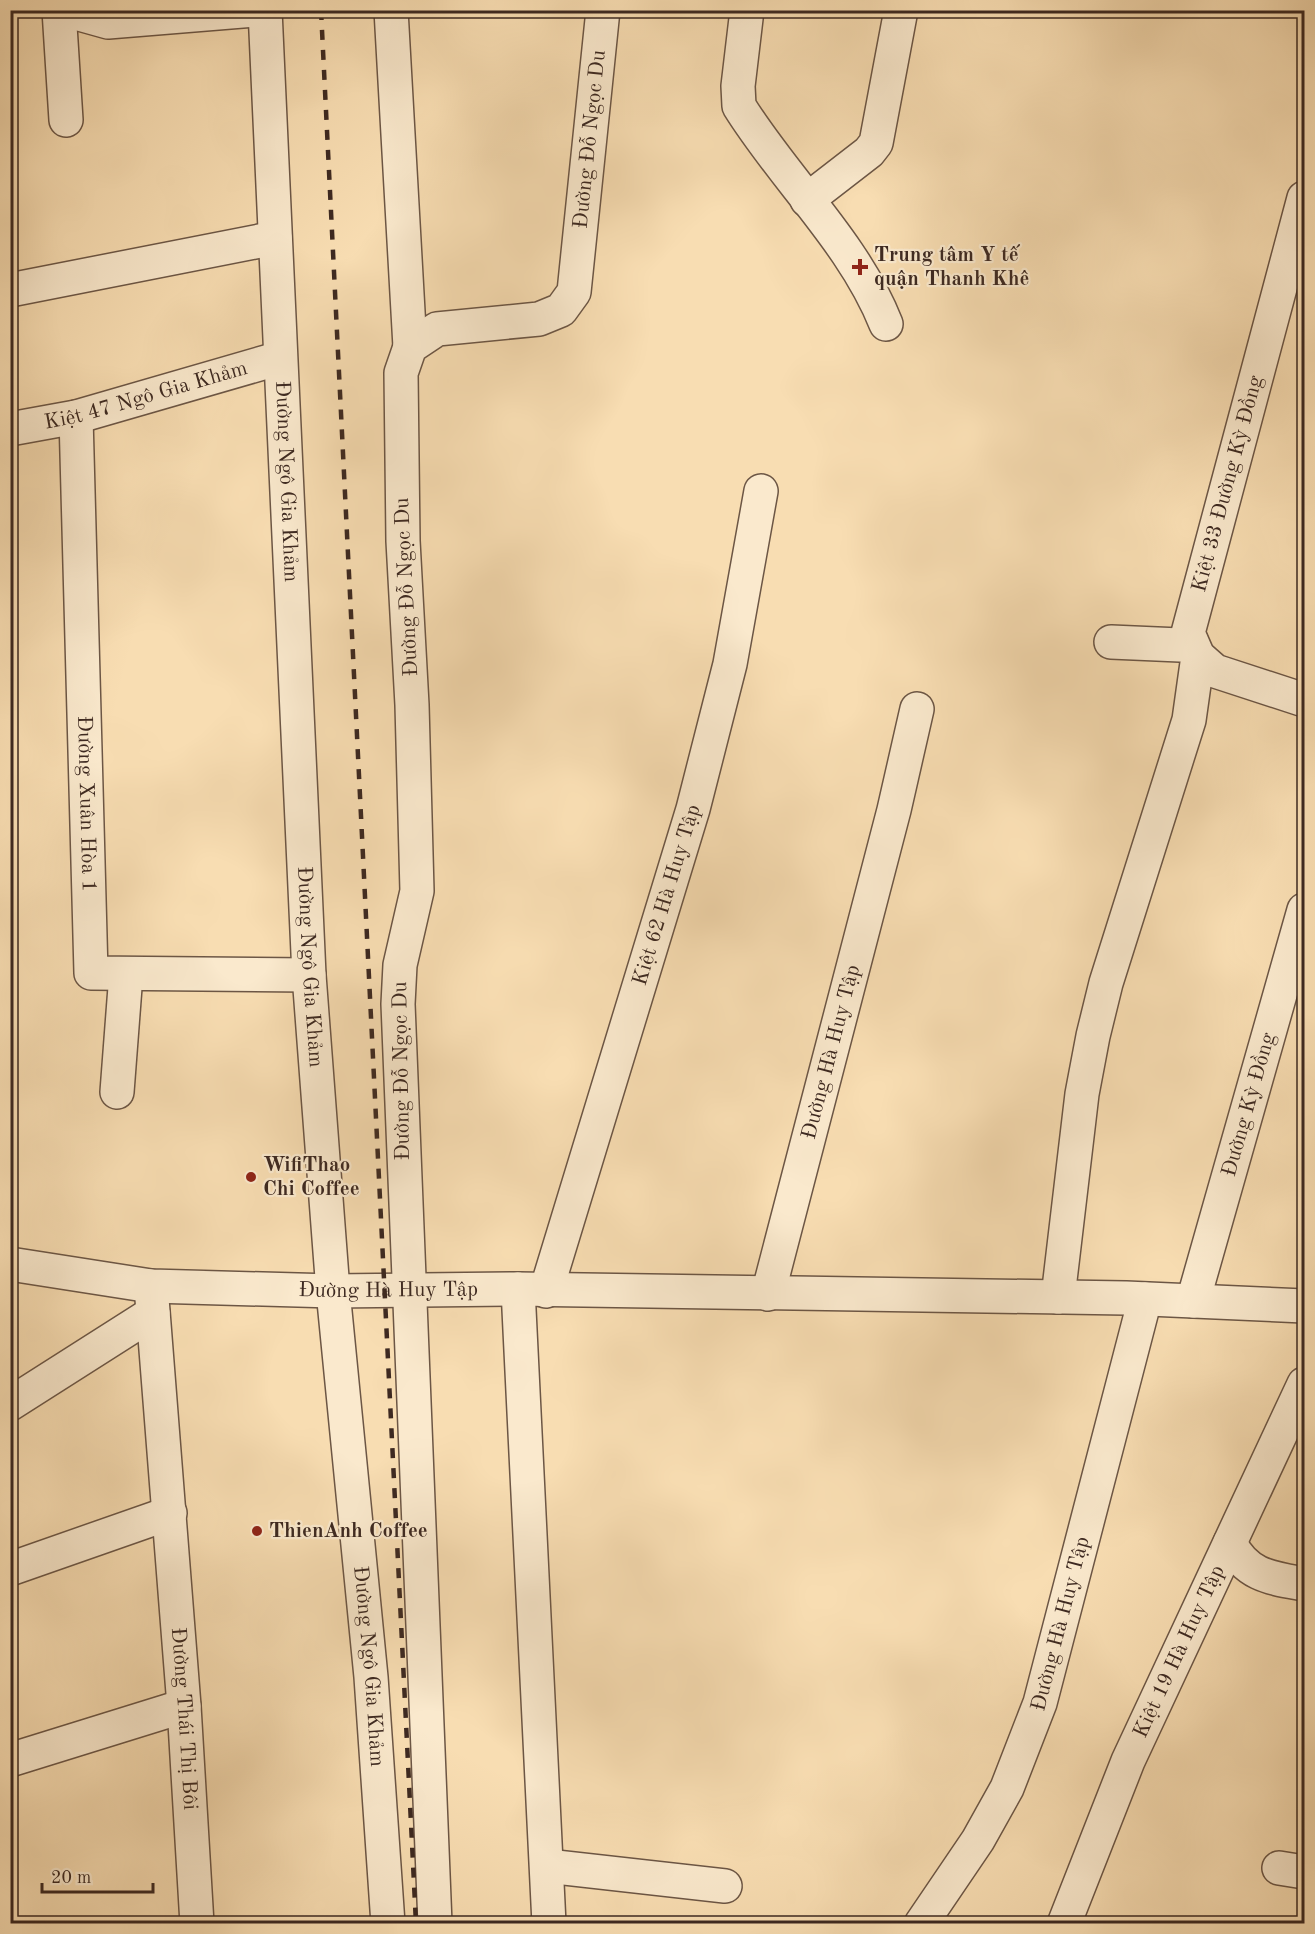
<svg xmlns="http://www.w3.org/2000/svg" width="1315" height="1934" font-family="'Old Standard TT',serif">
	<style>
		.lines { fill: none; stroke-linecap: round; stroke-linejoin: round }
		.minor-casing { stroke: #6c5645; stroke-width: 36 }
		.minor { stroke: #fae9cd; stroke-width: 33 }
		.rail { stroke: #3d2921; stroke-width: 4.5; stroke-dasharray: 10 10; stroke-linecap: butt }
		.poi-dot { fill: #8f2418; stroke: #fae9cd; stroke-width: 2 }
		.labels { text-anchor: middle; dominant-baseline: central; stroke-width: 4.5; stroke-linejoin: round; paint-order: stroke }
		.street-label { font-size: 21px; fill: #3d2921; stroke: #fae9cd }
		.poi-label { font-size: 21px; font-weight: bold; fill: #3d2921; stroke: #fae9cd; text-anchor: start }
	</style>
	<rect width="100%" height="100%" fill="#f8ddb2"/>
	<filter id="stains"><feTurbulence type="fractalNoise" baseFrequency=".00333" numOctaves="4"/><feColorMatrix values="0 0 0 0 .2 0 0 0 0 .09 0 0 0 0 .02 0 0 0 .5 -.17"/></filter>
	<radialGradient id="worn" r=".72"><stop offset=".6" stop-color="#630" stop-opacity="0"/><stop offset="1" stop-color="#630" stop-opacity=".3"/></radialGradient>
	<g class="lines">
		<defs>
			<g id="minor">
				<polyline points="59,10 66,120"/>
				<polyline points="65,10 108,22 255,10"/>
				<path id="s1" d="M265,10L309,975L333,1291L371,1677L388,1924"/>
				<polyline points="391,10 410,347"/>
				<path d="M747,10L738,86L739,106C785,180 854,243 886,324"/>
				<polyline points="1304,198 1188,633 1198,656 1215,671 1304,700"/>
				<polyline points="807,200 869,152 876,143 901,10"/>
				<polyline points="10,290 275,238"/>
				<path id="s2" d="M76,417L91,973L309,975"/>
				<path id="s3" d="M10,429L76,417L280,358"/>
				<polyline points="1111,642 1180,645 1191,641"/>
				<polyline points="117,1092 126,974"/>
				<path id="s4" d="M10,1264L151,1286L333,1291L518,1289L1126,1298L1304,1306"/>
				<path id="s5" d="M151,1286L184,1706L197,1924"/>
				<polyline points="518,1289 549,1924"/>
				<path id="s6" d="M546,1291L693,809L730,664L761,491"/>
				<path id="s7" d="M768,1294L894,810L917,709"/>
				<polyline points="1058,1297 1082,1094 1093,1036 1106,983 1189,720 1198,656"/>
				<path id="s8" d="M1193,1301L1304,910"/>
				<polyline points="10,1404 153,1313"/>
				<path d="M1230,1543C1247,1576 1271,1578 1304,1584"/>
				<polyline points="10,1569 170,1513"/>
				<polyline points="10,1760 184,1706"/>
				<polyline points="547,1866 725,1886"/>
				<polyline points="1279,1868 1304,1872"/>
				<path id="s9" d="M435,1924L398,1004L400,965L417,891L412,705L403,541L401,373L410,347L437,329L539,319L561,310L574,292L603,10"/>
				<path id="s10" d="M921,1924L978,1840L1007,1788L1040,1703L1145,1299"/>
				<path id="s11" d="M1064,1924L1128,1761L1304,1384"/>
			</g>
		</defs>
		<use href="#minor" class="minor-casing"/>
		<use href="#minor" class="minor"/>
		<polyline class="rail" points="321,10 416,1924"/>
	</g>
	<g class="poi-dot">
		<path d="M857 258h6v6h6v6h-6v6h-6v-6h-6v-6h6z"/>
		<circle cx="251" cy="1177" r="6"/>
		<circle cx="257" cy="1531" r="6"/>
	</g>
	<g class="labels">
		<g class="street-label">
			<text stroke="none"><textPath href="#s9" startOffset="1916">Đường Đỗ Ngọc Du</textPath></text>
			<text stroke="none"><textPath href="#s3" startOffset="140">Kiệt 47 Ngô Gia Khảm</textPath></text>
			<text stroke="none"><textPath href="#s1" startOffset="472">Đường Ngô Gia Khảm</textPath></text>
			<text transform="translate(1228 484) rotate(-75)">Kiệt 33 Đường Kỳ Đồng</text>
			<text transform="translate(407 587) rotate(-93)">Đường Đỗ Ngọc Du</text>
			<text stroke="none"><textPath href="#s2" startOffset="387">Đường Xuân Hòa 1</textPath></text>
			<text stroke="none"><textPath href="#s6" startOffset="414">Kiệt 62 Hà Huy Tập</textPath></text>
			<text stroke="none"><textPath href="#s1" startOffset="958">Đường Ngô Gia Khảm</textPath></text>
			<text stroke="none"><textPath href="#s7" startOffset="250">Đường Hà Huy Tập</textPath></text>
			<text transform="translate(402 1071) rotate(-91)">Đường Đỗ Ngọc Du</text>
			<text stroke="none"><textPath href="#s8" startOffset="204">Đường Kỳ Đồng</textPath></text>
			<text stroke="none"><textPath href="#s4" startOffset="380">Đường Hà Huy Tập</textPath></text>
			<text stroke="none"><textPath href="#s10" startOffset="334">Đường Hà Huy Tập</textPath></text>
			<text stroke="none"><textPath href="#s11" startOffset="296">Kiệt 19 Hà Huy Tập</textPath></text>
			<text stroke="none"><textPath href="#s1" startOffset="1660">Đường Ngô Gia Khảm</textPath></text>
			<text stroke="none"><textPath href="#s5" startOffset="434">Đường Thái Thị Bôi</textPath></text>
		</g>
		<g class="poi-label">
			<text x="874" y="255">Trung tâm Y tế<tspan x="874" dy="24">quận Thanh Khê</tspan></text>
			<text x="263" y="1165">WifiThao<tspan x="263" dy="24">Chi Coffee</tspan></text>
			<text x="269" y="1531">ThienAnh Coffee</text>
		</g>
	</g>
	<rect width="1315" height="1934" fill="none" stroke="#f8ddb2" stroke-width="36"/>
	<rect x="12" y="12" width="1291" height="1910" fill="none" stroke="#3d2921" stroke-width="3"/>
	<rect x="18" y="18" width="1279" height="1898" fill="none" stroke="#3d2921" stroke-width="1.5"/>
	<path d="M42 1883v9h111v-9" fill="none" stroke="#3d2921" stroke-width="3"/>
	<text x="51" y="1883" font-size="18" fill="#3d2921" stroke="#fae9cd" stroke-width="4.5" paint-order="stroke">20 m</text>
	<rect width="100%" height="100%" filter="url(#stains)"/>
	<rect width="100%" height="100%" fill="url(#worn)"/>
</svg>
